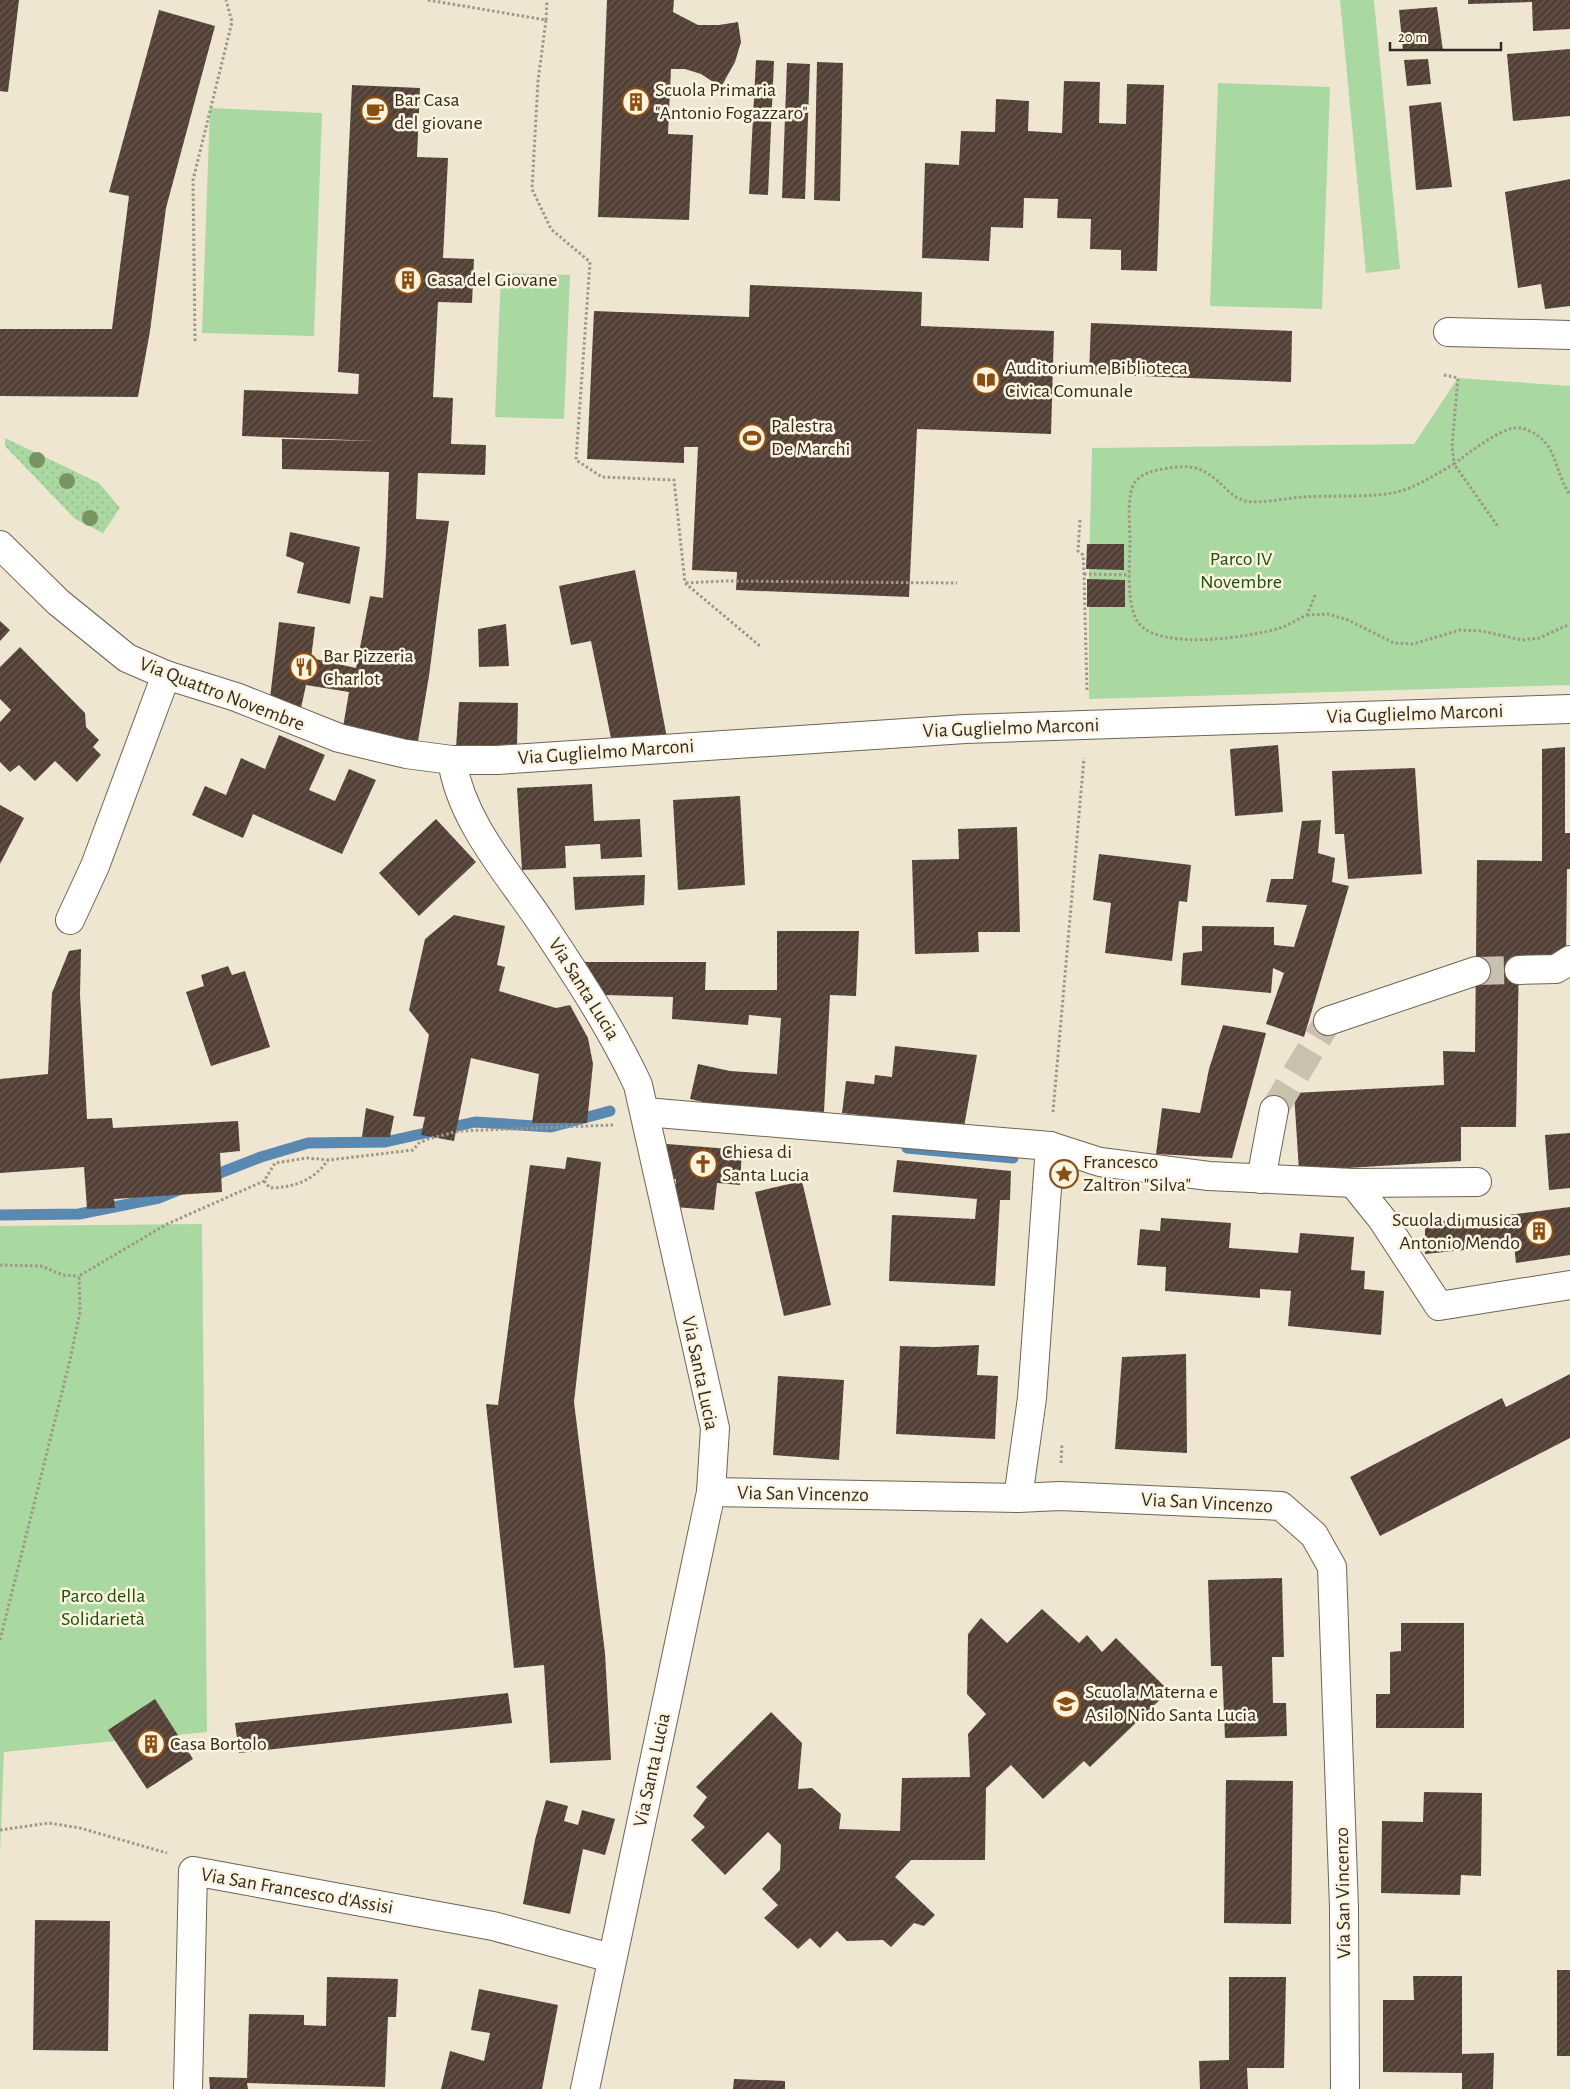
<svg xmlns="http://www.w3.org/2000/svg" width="1570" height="2089" font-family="'Alegreya Sans',sans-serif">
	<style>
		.grass { fill: url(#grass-dots) }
		.green { fill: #aad8a1 }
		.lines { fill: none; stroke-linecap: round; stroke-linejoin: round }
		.stream { stroke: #5988b1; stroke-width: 11 }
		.building { fill: url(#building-hatch) }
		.street-tunnel { stroke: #c9c1ae; stroke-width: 28; stroke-dasharray: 28 14; stroke-linecap: butt }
		.street-casing { stroke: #6d6553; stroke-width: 30 }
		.secondary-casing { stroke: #6d6553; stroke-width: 30 }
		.path { stroke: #9e9788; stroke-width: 3; stroke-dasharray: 2.5 2.5; stroke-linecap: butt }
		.street { stroke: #fff; stroke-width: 28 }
		.secondary { stroke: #fff; stroke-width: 28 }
		.tree { fill: #789463 }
		.labels { text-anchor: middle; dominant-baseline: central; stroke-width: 5; stroke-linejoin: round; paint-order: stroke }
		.poi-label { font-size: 20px; fill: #302c24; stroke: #fdf3de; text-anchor: start }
		.park-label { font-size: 20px; fill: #165109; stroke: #fdf3de }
		.street-label { font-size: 20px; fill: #302c24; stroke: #fdf3de }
	</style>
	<defs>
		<pattern id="grass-dots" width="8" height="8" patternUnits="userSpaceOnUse" patternTransform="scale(1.25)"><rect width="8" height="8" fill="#aad8a1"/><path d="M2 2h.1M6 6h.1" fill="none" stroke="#93ba8a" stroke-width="1.8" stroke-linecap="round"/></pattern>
		<pattern id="building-hatch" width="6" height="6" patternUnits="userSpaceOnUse" patternTransform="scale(1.25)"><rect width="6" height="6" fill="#524036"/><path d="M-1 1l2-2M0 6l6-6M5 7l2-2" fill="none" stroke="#685a51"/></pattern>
	</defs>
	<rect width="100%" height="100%" fill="#efe6d1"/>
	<polygon class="grass" points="5,438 99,483 120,508 103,533 75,519 5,446"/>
	<g class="green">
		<polygon points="1340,0 1374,0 1400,269 1366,273"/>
		<polygon points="1218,83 1330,87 1322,309 1210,306"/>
		<polygon points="210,108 322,113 314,336 202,333"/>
		<polygon points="501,273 570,275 564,419 495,417"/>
		<polygon points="1458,378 1570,386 1570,685 1089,699 1089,574 1092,448 1414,444"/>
		<polygon points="202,1224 207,1732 4,1752 0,1854 0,1226"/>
	</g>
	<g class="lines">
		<g class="stream">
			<polyline points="907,1148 1013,1158"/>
			<polyline points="207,1178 261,1157 308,1143 385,1142 475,1122 551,1127 610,1111"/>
			<polyline points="0,1215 79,1214 159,1198 179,1190"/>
		</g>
	</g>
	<g class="building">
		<polygon points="0,0 19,0 8,92 0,91"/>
		<polygon points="607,0 674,0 673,12 698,25 719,25 738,22 741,42 735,62 721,87 701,74 685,69 671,69 668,134 693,135 689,220 598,217"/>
		<polygon points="1468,0 1570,0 1570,29 1533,31 1532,2 1468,4"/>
		<polygon points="1437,7 1443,51 1403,51 1399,10"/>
		<polygon points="159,10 215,26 166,208 150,331 138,397 0,396 0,329 112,329 129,196 109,192"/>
		<polygon points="1570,49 1570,116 1513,121 1507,54"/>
		<polygon points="1428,59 1431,84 1407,86 1404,60"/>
		<polygon points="756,60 774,61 768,195 749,194"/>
		<polygon points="817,62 843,63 840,201 814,200"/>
		<polygon points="787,63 810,64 805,199 782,198"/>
		<polygon points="1064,81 1100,82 1099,123 1126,124 1127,84 1164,85 1157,271 1121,270 1121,250 1090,249 1091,219 1057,218 1058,199 1024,198 1023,228 991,227 989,261 922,258 925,163 959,165 961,131 995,132 996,99 1029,101 1028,131 1062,133"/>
		<polygon points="352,85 420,88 417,157 448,158 443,258 474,259 472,303 438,302 433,397 453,398 451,444 486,445 485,475 418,473 416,519 449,521 429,676 417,747 342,733 349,692 306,685 301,708 270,698 279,622 315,627 311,658 356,668 370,596 383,598 386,553 389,472 282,469 282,439 377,441 242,436 244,390 358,394 359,374 338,372"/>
		<polygon points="1441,102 1452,187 1416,190 1409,106"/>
		<polygon points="1570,179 1570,306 1545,309 1541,284 1518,288 1505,192"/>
		<polygon points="750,285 922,292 921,326 1054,331 1051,434 917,429 909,597 736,590 737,572 692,570 698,447 684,447 684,463 587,459 594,311 749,317"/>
		<polygon points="1091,323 1292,331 1291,382 1089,374"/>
		<polygon points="290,532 360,547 350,604 297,593 304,563 286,556"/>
		<polygon points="1087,544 1124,544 1124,570 1086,569"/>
		<polygon points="635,570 667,738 612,743 591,641 571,645 559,586"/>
		<polygon points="1087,579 1125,580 1125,607 1087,607"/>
		<polygon points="0,621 10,630 0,641"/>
		<polygon points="506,624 509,666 479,667 478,629"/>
		<polygon points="20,647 85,713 86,727 99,740 93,747 101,755 77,782 55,761 35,781 19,765 10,772 0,762 0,722 11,710 0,699 0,667"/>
		<polygon points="459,702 518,703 517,744 456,748"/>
		<polygon points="279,735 325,755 309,790 335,801 349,769 376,780 342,854 253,814 243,838 192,815 205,786 226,795 241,758 265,769"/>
		<polygon points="1278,745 1283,812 1235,816 1230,749"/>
		<polygon points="1565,747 1565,833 1570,833 1570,869 1567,869 1566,957 1519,956 1516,1127 1461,1127 1461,1161 1299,1171 1294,1093 1444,1085 1443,1051 1475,1052 1477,860 1542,861 1542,749"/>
		<polygon points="1415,768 1422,874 1348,879 1344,834 1335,834 1332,771"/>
		<polygon points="592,784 594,821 640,819 642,857 601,859 600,844 565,846 566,868 522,870 517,788"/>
		<polygon points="740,796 745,885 678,890 673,800"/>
		<polygon points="0,805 24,818 0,864"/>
		<polygon points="436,819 476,862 419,916 379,873"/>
		<polygon points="1321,820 1318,853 1335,858 1332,882 1349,886 1304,1037 1266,1024 1284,973 1273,968 1271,993 1181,985 1183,953 1202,951 1202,926 1274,927 1274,945 1294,947 1307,905 1266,902 1271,879 1293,879 1302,821"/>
		<polygon points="1017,827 1020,932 978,932 979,952 915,954 912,860 959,859 958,829"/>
		<polygon points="1099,854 1191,865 1187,902 1179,901 1172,961 1105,953 1111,903 1093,900"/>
		<polygon points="645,875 644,905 575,910 573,877"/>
		<polygon points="454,915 505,926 497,965 505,967 499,991 556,1008 570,1005 588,1038 593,1064 587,1123 532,1123 539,1074 471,1058 454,1141 421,1135 425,1117 413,1116 429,1035 409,1010 425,939"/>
		<polygon points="777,931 859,931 856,996 830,995 824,1112 725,1107 690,1099 698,1064 730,1071 777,1074 781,1018 749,1015 748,1025 672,1019 673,997 605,995 584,962 706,962 705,990 777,990"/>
		<polygon points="81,949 80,995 87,1119 112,1118 113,1128 238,1121 240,1151 220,1153 222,1192 114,1199 115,1208 87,1209 84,1167 0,1173 0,1079 48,1074 52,993 69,951"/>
		<polygon points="228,966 232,975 245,971 270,1047 211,1066 186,992 204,986 201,975"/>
		<polygon points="1223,1025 1266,1033 1232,1158 1156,1154 1162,1108 1200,1113 1209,1069"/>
		<polygon points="895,1046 977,1055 964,1127 842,1113 846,1081 874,1084 875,1075 892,1077"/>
		<polygon points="366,1108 394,1116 390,1137 362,1137"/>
		<polygon points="1570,1133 1570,1188 1549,1190 1545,1135"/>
		<polygon points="667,1144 742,1150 740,1185 717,1183 714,1210 674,1207 676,1179 664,1179"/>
		<polygon points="567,1157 601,1162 574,1402 605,1653 611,1760 550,1763 544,1665 514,1668 486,1404 498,1405 530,1165 565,1169"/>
		<polygon points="897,1160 1011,1171 1010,1200 1000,1200 995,1286 889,1281 892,1215 975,1219 977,1199 893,1192"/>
		<polygon points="802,1181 831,1305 784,1316 755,1192"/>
		<polygon points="1570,1207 1570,1255 1516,1263 1514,1245 1425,1254 1425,1222 1492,1217"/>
		<polygon points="1161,1218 1231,1223 1229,1248 1298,1253 1300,1233 1354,1237 1351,1270 1365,1271 1364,1289 1384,1291 1381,1335 1288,1326 1291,1291 1260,1289 1260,1298 1165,1291 1166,1267 1137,1265 1140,1229 1160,1231"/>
		<polygon points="979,1345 977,1375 998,1376 995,1439 896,1434 900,1346 935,1347"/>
		<polygon points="1186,1354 1187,1453 1115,1449 1122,1357"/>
		<polygon points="1570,1374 1570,1438 1380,1536 1350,1477 1502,1398 1506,1407"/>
		<polygon points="778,1376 844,1380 839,1460 773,1455"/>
		<polygon points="1282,1578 1284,1657 1272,1657 1273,1703 1286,1703 1287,1736 1225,1738 1222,1666 1211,1666 1208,1580"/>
		<polygon points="1042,1609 1079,1643 1087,1635 1102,1652 1116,1638 1169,1691 1090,1767 1084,1761 1043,1799 1011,1765 986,1788 985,1860 911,1860 895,1877 935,1915 924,1926 914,1923 891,1947 883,1940 847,1941 837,1931 820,1948 810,1938 798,1949 764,1918 778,1905 762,1889 780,1870 781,1845 768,1832 725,1875 691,1840 705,1827 693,1816 707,1797 696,1787 771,1712 802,1743 798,1789 812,1788 841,1814 839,1829 900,1831 902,1778 970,1777 968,1734 986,1714 967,1694 968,1634 981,1618 1007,1643"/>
		<polygon points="1401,1623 1464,1623 1464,1728 1376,1728 1376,1694 1390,1694 1390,1652 1401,1651"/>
		<polygon points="508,1693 512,1723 239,1753 235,1723"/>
		<polygon points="155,1699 193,1759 147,1789 108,1730"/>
		<polygon points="1226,1780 1293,1781 1291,1924 1224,1923"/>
		<polygon points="1424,1792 1482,1793 1481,1876 1461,1875 1460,1895 1381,1893 1382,1821 1423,1822"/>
		<polygon points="546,1800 568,1806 564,1821 578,1825 582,1810 615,1819 605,1855 583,1849 570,1914 523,1904 535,1840"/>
		<polygon points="35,1920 110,1921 108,2051 33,2050"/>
		<rect x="1557" y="1970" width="13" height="86"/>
		<polygon points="1413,1976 1462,1976 1462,2054 1494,2053 1493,2089 1462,2089 1462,2073 1383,2072 1383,2000 1414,2000"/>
		<polygon points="327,1977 398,1979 396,2017 388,2017 385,2087 247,2083 248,2089 210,2089 209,2077 247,2078 249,2014 304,2015 304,2025 326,2026"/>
		<polygon points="1229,1977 1286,1977 1284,2068 1247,2068 1248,2089 1200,2089 1199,2061 1229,2060"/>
		<polygon points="479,1989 558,2005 542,2089 441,2089 450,2051 484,2061 490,2033 471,2030"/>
		<polygon points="734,2079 785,2081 785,2089 733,2089"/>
	</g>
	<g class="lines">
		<g class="street-tunnel">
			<polyline points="1476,971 1519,970"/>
			<polyline points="1274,1110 1328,1021"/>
		</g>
		<defs>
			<g id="street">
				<polyline points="1448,332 1570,335"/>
				<path d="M452,760C461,822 509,874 543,925C577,976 612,1029 638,1085L715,1428L711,1492L585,2089"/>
				<polyline points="70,920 95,866 166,675"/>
				<polyline points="1519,970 1556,969 1570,960"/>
				<polyline points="1328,1021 1476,971"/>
				<polyline points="645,1112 1050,1146 1032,1398 1018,1498"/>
				<polyline points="1050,1146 1100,1162 1209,1176 1353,1183 1477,1182"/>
				<polyline points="1261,1179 1274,1110"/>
				<polyline points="1353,1183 1382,1219 1439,1306 1570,1285"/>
				<polyline points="711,1492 1018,1498 1060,1496 1281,1506 1314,1535 1332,1567 1344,1908 1345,2089"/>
				<polyline points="188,2089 193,1871 493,1926 611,1958"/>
			</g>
			<polyline id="secondary" points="0,545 58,602 127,658 166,675 236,697 339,738 406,754 452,760 497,760 965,729 1570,709"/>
		</defs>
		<use href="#street" class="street-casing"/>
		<use href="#secondary" class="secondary-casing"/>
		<g class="path">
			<polyline points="428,0 546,20 538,81 532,189 551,229 590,262 576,460 602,477 674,480 685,583 760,646"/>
			<polyline points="546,20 547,0"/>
			<polyline points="195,341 193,180 232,22 226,0"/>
			<polyline points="1444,375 1458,378 1452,446 1454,463"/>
			<path d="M1454,464C1468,453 1497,431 1514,428C1527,426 1544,438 1550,449C1558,465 1560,480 1570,495"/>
			<polyline points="1080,520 1078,551 1083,555 1084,574 1087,691"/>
			<polyline points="1084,574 1130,575"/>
			<polyline points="686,583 724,581 957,583"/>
			<path d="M1315,595L1307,615C1298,619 1289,625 1280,628C1250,637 1153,653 1136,619C1126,598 1130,563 1130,540C1130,526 1126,492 1136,481C1143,473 1153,471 1163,469C1192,464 1202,466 1224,487C1229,492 1238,500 1246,501C1260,504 1288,498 1302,497C1330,495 1371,498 1397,492C1415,488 1438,473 1454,464L1499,528"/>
			<polyline points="1307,615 1328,614 1348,620 1394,643 1413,644 1460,630 1482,631 1522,640 1539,638 1570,624"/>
			<polyline points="1053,1112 1084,758"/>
			<path d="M264,1181L270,1188C295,1187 313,1181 328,1160"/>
			<polyline points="0,1265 41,1266 63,1275 79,1276"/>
			<polyline points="1061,1463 1062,1444"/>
			<polyline points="0,1640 70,1360 80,1312 79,1276 167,1224 264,1181 275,1163 307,1158 329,1160 413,1150 419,1143 428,1139 459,1131 613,1125"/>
			<polyline points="0,1830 49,1823 80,1828 167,1853"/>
		</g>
		<use href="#street" class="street"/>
		<use href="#secondary" class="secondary"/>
	</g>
	<g class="tree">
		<circle cx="37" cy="460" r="8"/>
		<circle cx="67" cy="481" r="8"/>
		<circle cx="90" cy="518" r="8"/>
	</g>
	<defs>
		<symbol id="building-ring" viewBox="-11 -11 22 22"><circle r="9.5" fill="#fdf3de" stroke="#8b4e10" stroke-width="1.5"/><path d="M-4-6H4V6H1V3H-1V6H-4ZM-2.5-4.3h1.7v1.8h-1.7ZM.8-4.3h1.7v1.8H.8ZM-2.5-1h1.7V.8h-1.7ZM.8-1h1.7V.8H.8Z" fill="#8b4e10"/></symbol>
		<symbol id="cafe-ring" viewBox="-11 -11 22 22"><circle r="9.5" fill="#fdf3de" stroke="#8b4e10" stroke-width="1.5"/><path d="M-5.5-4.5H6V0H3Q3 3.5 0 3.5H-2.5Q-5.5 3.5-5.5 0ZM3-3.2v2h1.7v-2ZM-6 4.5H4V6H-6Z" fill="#8b4e10"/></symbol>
		<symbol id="library-ring" viewBox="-11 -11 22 22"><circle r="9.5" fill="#fdf3de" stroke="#8b4e10" stroke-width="1.5"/><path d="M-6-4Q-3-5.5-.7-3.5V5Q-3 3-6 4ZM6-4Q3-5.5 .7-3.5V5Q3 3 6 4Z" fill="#8b4e10"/></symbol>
		<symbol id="stadium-ring" viewBox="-11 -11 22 22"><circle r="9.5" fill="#fdf3de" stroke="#8b4e10" stroke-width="1.5"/><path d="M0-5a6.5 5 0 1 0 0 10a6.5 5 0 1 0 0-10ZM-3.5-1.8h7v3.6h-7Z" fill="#8b4e10"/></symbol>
		<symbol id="restaurant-ring" viewBox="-11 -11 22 22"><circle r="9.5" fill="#fdf3de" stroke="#8b4e10" stroke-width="1.5"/><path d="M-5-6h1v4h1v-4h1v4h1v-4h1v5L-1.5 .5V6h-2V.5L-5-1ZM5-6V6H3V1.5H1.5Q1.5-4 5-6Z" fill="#8b4e10"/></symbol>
		<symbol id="church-ring" viewBox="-11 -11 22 22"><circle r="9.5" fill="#fdf3de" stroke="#8b4e10" stroke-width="1.5"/><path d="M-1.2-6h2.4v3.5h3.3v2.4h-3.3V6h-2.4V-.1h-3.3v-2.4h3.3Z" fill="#8b4e10"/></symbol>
		<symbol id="sight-ring" viewBox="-11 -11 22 22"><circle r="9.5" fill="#fdf3de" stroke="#8b4e10" stroke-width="1.5"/><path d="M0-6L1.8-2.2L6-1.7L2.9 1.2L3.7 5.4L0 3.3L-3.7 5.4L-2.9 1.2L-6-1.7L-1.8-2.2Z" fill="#8b4e10"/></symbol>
		<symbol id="school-ring" viewBox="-11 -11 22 22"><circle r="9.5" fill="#fdf3de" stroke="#8b4e10" stroke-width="1.5"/><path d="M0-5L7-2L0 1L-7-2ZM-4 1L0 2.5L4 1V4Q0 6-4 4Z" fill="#8b4e10"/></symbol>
	</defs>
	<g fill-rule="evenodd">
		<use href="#building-ring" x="620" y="86" width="32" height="32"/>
		<use href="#cafe-ring" x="359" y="95" width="32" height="32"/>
		<use href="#building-ring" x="392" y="264" width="32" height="32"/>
		<use href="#library-ring" x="970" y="364" width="32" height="32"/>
		<use href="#stadium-ring" x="736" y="422" width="32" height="32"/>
		<use href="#restaurant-ring" x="288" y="651" width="32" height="32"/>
		<use href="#church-ring" x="687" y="1148" width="32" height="32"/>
		<use href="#sight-ring" x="1048" y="1158" width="32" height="32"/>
		<use href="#building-ring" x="1523" y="1215" width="32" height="32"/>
		<use href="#school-ring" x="1050" y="1688" width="32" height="32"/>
		<use href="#building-ring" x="135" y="1728" width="32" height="32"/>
	</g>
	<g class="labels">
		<g class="poi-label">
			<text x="655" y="90">Scuola Primaria<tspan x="655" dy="23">"Antonio Fogazzaro"</tspan></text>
			<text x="394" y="100">Bar Casa<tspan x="394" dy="23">del giovane</tspan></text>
			<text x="427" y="280">Casa del Giovane</text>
			<text x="1005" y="368">Auditorium e Biblioteca<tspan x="1005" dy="23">Civica Comunale</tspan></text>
			<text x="771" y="426">Palestra<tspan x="771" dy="23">De Marchi</tspan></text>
			<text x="323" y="656">Bar Pizzeria<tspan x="323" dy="23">Charlot</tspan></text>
			<text x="722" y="1152">Chiesa di<tspan x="722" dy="23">Santa Lucia</tspan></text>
			<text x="1083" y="1162">Francesco<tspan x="1083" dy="23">Zaltron "Silva"</tspan></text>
			<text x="1520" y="1220" text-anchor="end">Scuola di musica<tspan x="1520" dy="23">Antonio Mendo</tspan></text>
			<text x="1085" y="1692">Scuola Materna e<tspan x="1085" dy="23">Asilo Nido Santa Lucia</tspan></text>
			<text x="170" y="1744">Casa Bortolo</text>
		</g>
		<g class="park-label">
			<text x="1241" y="559">Parco IV<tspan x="1241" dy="23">Novembre</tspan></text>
			<text x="103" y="1596">Parco della<tspan x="103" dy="23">Solidarietà</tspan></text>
		</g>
		<g class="street-label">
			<text transform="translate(222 694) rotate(21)">Via Quattro Novembre</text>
			<text transform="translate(1415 714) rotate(-2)">Via Guglielmo Marconi</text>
			<text transform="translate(1011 728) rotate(-2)">Via Guglielmo Marconi</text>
			<text transform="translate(606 752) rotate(-4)">Via Guglielmo Marconi</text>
			<text transform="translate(584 989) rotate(58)">Via Santa Lucia</text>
			<text transform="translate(700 1373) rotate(78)">Via Santa Lucia</text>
			<text transform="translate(803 1494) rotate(1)">Via San Vincenzo</text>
			<text transform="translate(1207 1503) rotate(3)">Via San Vincenzo</text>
			<text transform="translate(652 1770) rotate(-78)">Via Santa Lucia</text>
			<text transform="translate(297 1891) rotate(10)">Via San Francesco d'Assisi</text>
			<text transform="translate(1343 1893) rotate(-91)">Via San Vincenzo</text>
		</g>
	</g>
	<path d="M1390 42v8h111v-8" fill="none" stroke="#302c24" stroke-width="2.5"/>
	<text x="1398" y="42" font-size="15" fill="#302c24" stroke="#fdf3de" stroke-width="4" paint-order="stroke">20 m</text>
</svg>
